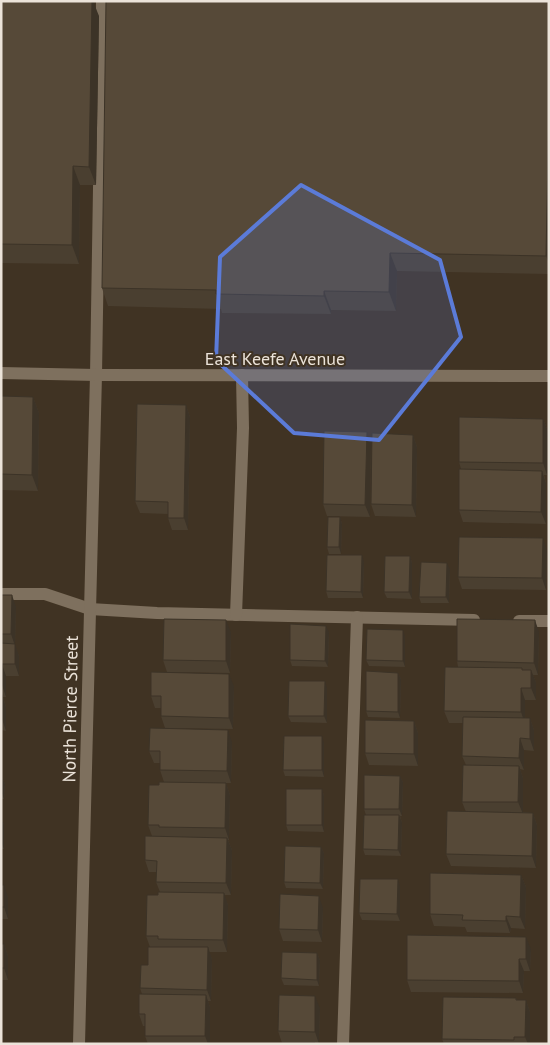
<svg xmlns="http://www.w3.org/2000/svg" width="550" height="1045" font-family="'PT Sans',sans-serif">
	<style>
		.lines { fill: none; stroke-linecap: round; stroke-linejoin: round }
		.service { stroke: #7e705e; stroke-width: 12 }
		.minor { stroke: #7e705e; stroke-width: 12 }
		.tertiary { stroke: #7e705e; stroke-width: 12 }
		.wall { fill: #4a3f30 }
		.shaded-wall { fill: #3c3327 }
		.building { fill: #564938; stroke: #3c3327 }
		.marked { fill: #5b7bd8; fill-opacity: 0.2; stroke: #5b7bd8; stroke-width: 4; stroke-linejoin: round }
		.labels { text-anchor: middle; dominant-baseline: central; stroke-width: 4; stroke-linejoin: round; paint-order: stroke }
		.street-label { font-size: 18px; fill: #ebe3d9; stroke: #403323 }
	</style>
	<rect width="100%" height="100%" fill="#403323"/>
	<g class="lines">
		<g class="service">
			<polyline points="96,375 102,1"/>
			<polyline points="1,594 45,594 90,609 157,613 474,620"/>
			<polyline points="236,615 243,428 242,375"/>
			<polyline points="519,621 549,621"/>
			<polyline points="343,1044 357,617"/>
		</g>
		<polyline class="minor" points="79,1044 96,375"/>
		<polyline class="tertiary" points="1,373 96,375 549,376"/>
	</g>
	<g class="wall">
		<polygon points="1,1 99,16 96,185 80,185 79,264 1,263"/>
		<polygon points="549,1 549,274 397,271 396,311 331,310 331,314 222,313 221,309 108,306 102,288"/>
		<polygon points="1,396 33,397 39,413 38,491 1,490"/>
		<polygon points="186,405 190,417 188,530 172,530 168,518 168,514 140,513 135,501"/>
		<polygon points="543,419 548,431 547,475 544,475 546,483 546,524 463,522 459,510 461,469 459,462"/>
		<polygon points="413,435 417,447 416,517 375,516 371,504"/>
		<polygon points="371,444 370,517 327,516 323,504"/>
		<polygon points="340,517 342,524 341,554 329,554 327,547"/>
		<polygon points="547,550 546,590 462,589 458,577"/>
		<polygon points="410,556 412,563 412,599 387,598 384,592"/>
		<polygon points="364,562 363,598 328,598 326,591"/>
		<polygon points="450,569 449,603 421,603 419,597"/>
		<polygon points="1,595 16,607 15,646 19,656 19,676 6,676 6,697 3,697 6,707 6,731 1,730"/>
		<polygon points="231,632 230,673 167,672 163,660"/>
		<polygon points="329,632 328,667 292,666 290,660"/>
		<polygon points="539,632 538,675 533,675 536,682 536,700 525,700 525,718 530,718 534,730 534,751 524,750 524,770 520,769 523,778 523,812 533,813 537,825 536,868 451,866 446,854 466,812 462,802 466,765 462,756 463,723 449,723 444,711 458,667 457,661"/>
		<polygon points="405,636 405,667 369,666 366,660"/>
		<polygon points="398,673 401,679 400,718 368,717 366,711"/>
		<polygon points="234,686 233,729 165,728 161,716 161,708 155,708 151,696"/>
		<polygon points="327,688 327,723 291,722 288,716"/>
		<polygon points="414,721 418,733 418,766 369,765 365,753"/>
		<polygon points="232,742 231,783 226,783 230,795 229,840 228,840 232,850 231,895 224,895 228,905 227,952 209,952 212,959 211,1001 208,1001 210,1007 210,1044 148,1044 145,1036 145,1026 143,1026 139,1014 142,994 140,988 148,965 150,947 146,936 158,895 160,892 156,882 157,872 149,872 145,860 152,836 148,825 159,785 164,782 160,770 160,763 154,763 149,751"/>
		<polygon points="324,743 324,777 285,776 283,770"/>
		<polygon points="1,775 5,784 4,799 1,799"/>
		<polygon points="400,776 403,782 402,816 400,816 402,822 401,856 365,855 363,849 366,815 364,809"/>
		<polygon points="322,789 324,796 324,832 288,831 286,825"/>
		<polygon points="1,817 4,825 4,849 1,849"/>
		<polygon points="321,847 324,853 323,889 286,888 284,882"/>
		<polygon points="521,875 526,887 525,929 511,928 510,933 467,932 465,927 434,926 430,914"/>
		<polygon points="1,885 8,897 8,919 1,919"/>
		<polygon points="400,886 400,921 362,920 359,913"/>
		<polygon points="323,908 322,942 283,941 279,929"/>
		<polygon points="1,944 4,944 8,956 8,980 1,980"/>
		<polygon points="531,949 530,971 524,971 523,993 411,992 407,980"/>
		<polygon points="317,953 320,960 319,986 284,985 281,978"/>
		<polygon points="516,998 517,1000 526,1000 530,1012 530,1044 444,1044 442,1039"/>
		<polygon points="320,1008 319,1044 281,1044 282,1043 278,1031"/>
	</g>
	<g class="shaded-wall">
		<polygon points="92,1 93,1 99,16 96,185 89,167"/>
		<polygon points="549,105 549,263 546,256"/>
		<polygon points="73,166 80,185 79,264 72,245"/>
		<polygon points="390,253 397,271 396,311 389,292"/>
		<polygon points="324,291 331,310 331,314 324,296"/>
		<polygon points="33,397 39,413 38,491 32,475"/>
		<polygon points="186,405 190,417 188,530 184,518"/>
		<polygon points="543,419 548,431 547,475 543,463"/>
		<polygon points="367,432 371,444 370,517 365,505"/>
		<polygon points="413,435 417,447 416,517 412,505"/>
		<polygon points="542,471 546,483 546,524 541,512"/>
		<polygon points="340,517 342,524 341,554 339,547"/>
		<polygon points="543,538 547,550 546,590 542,578"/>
		<polygon points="362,555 364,562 363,598 361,592"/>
		<polygon points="410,556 412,563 412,599 409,592"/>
		<polygon points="447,563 450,569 449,603 446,597"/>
		<polygon points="12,595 16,607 15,646 11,634"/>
		<polygon points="226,620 231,632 230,673 226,661"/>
		<polygon points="535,620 539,632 538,675 534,663"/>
		<polygon points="326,626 329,632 328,667 325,661"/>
		<polygon points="403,630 405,636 405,667 403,661"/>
		<polygon points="15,644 19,656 19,676 15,664"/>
		<polygon points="2,664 6,676 6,697 2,685"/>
		<polygon points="531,670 536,682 536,700 531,688"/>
		<polygon points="398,673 401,679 400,718 398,712"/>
		<polygon points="229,674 234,686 233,729 229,718"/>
		<polygon points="325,681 327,688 327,723 324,716"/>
		<polygon points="521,688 525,700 525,724 521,712"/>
		<polygon points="2,695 6,707 6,731 2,719"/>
		<polygon points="530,718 534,730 534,751 530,739"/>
		<polygon points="414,721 418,733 418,766 414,754"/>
		<polygon points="228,730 232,742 231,783 227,771"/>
		<polygon points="322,736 324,743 324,777 322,770"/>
		<polygon points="520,738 524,750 524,770 519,758"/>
		<polygon points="519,766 523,778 523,814 518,802"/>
		<polygon points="1,775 5,784 4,799 1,791"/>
		<polygon points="400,776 403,782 402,816 399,809"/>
		<polygon points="226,783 230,795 229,840 225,828"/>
		<polygon points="322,789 324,796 324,832 322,825"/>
		<polygon points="533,813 537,825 536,868 532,856"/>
		<polygon points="399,815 402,822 401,856 398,850"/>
		<polygon points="1,817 4,825 4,849 1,842"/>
		<polygon points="227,838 232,850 231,895 226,883"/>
		<polygon points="321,847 324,853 323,889 320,883"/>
		<polygon points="521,875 526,887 525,929 520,917"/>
		<polygon points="398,879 400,886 400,921 397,914"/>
		<polygon points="4,885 8,897 8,919 4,907"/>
		<polygon points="224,893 228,905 227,952 223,940"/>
		<polygon points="319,896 323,908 322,942 318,930"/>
		<polygon points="506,916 511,928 510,933 506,921"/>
		<polygon points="526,937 531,949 530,971 526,959"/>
		<polygon points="4,944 8,956 8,980 4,968"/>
		<polygon points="208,947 212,959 211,1001 207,990"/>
		<polygon points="317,953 320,960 319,986 317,980"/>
		<polygon points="519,959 524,971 523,993 519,981"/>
		<polygon points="206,995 210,1007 210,1044 208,1044 205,1036"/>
		<polygon points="315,996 320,1008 319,1044 315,1032"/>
		<polygon points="526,1000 530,1012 530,1044 528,1044 525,1037"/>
	</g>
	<g class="building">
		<polygon points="1,1 92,1 89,167 73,166 72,245 1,244"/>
		<polygon points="106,1 549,1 549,105 546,256 390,253 389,292 324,291 324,296 216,294 216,290 102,288"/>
		<polygon points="1,396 33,397 32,475 1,474"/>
		<polygon points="137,404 186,405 184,518 168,518 168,502 135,501"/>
		<polygon points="459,417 543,419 543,463 459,462"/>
		<polygon points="324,431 367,432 365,505 323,504"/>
		<polygon points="372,433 413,435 412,505 371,504"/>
		<polygon points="459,469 542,471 541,512 459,510"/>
		<polygon points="328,517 340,517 339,547 327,547"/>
		<polygon points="459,537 543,538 542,578 458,577"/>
		<polygon points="327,555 362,555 361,592 326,591"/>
		<polygon points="385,556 410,556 409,592 384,592"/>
		<polygon points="421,562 447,563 446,597 419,597"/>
		<polygon points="1,595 12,595 11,634 1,634"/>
		<polygon points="164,619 226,620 226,661 163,660"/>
		<polygon points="457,619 535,620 534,663 457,661"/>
		<polygon points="290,624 326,626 325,661 290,660"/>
		<polygon points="367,629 403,630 403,661 366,660"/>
		<polygon points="1,643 15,644 15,664 2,664 2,685 1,685"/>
		<polygon points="445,667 522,668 522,670 531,670 531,688 521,688 521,712 444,711"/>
		<polygon points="366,671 398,673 398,712 366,711"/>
		<polygon points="151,672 229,674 229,718 161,716 161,696 151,696"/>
		<polygon points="289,681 325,681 324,716 288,716"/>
		<rect x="1" y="695" width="1" height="24"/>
		<polygon points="463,717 530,718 530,739 520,738 519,758 462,756"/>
		<polygon points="365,720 414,721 414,754 365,753"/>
		<polygon points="150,728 228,730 227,771 160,770 160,751 149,751"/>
		<polygon points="284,736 322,736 322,770 283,770"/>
		<polygon points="463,765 519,766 518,802 462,802"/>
		<polygon points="364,775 400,776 399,809 364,809"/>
		<polygon points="159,782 226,783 225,828 159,827 159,825 148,825 149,785 159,785"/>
		<rect x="286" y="789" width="36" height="36"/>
		<polygon points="447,811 533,813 532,856 446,854"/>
		<polygon points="364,815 399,815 398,850 363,849"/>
		<polygon points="145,836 227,838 226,883 156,882 157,861 145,860"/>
		<polygon points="285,846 321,847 320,883 284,882"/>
		<polygon points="430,873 521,875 520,917 506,916 506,921 462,920 463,915 430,914"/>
		<polygon points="360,879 398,879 397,914 359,913"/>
		<rect x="1" y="885" width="3" height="22"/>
		<polygon points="158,892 224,893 223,940 158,939 158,936 146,936 147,895 158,895"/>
		<polygon points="280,894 319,896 318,930 279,929"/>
		<polygon points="407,935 526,937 526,959 519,959 519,981 407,980"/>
		<rect x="1" y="944" width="3" height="24"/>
		<polygon points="148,947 208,947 207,990 140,988 141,965 148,965"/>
		<polygon points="282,952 317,953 317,980 281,978"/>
		<polygon points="139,994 206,995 205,1036 145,1036 145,1014 139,1014"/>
		<polygon points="279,995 315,996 315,1032 278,1031"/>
		<polygon points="443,997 516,998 516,1000 526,1000 525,1037 514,1037 514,1040 442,1039"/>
		<polygon points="281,1043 315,1043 281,1044"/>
	</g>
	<path class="marked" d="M301,185L440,260L461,337L379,440L294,433L216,360L220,257Z"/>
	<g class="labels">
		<g class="street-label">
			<text x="275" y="358">East Keefe Avenue</text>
			<text transform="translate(70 709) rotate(-89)">North Pierce Street</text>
		</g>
	</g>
	<rect width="550" height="1045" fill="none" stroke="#ebe3d9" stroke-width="5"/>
</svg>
